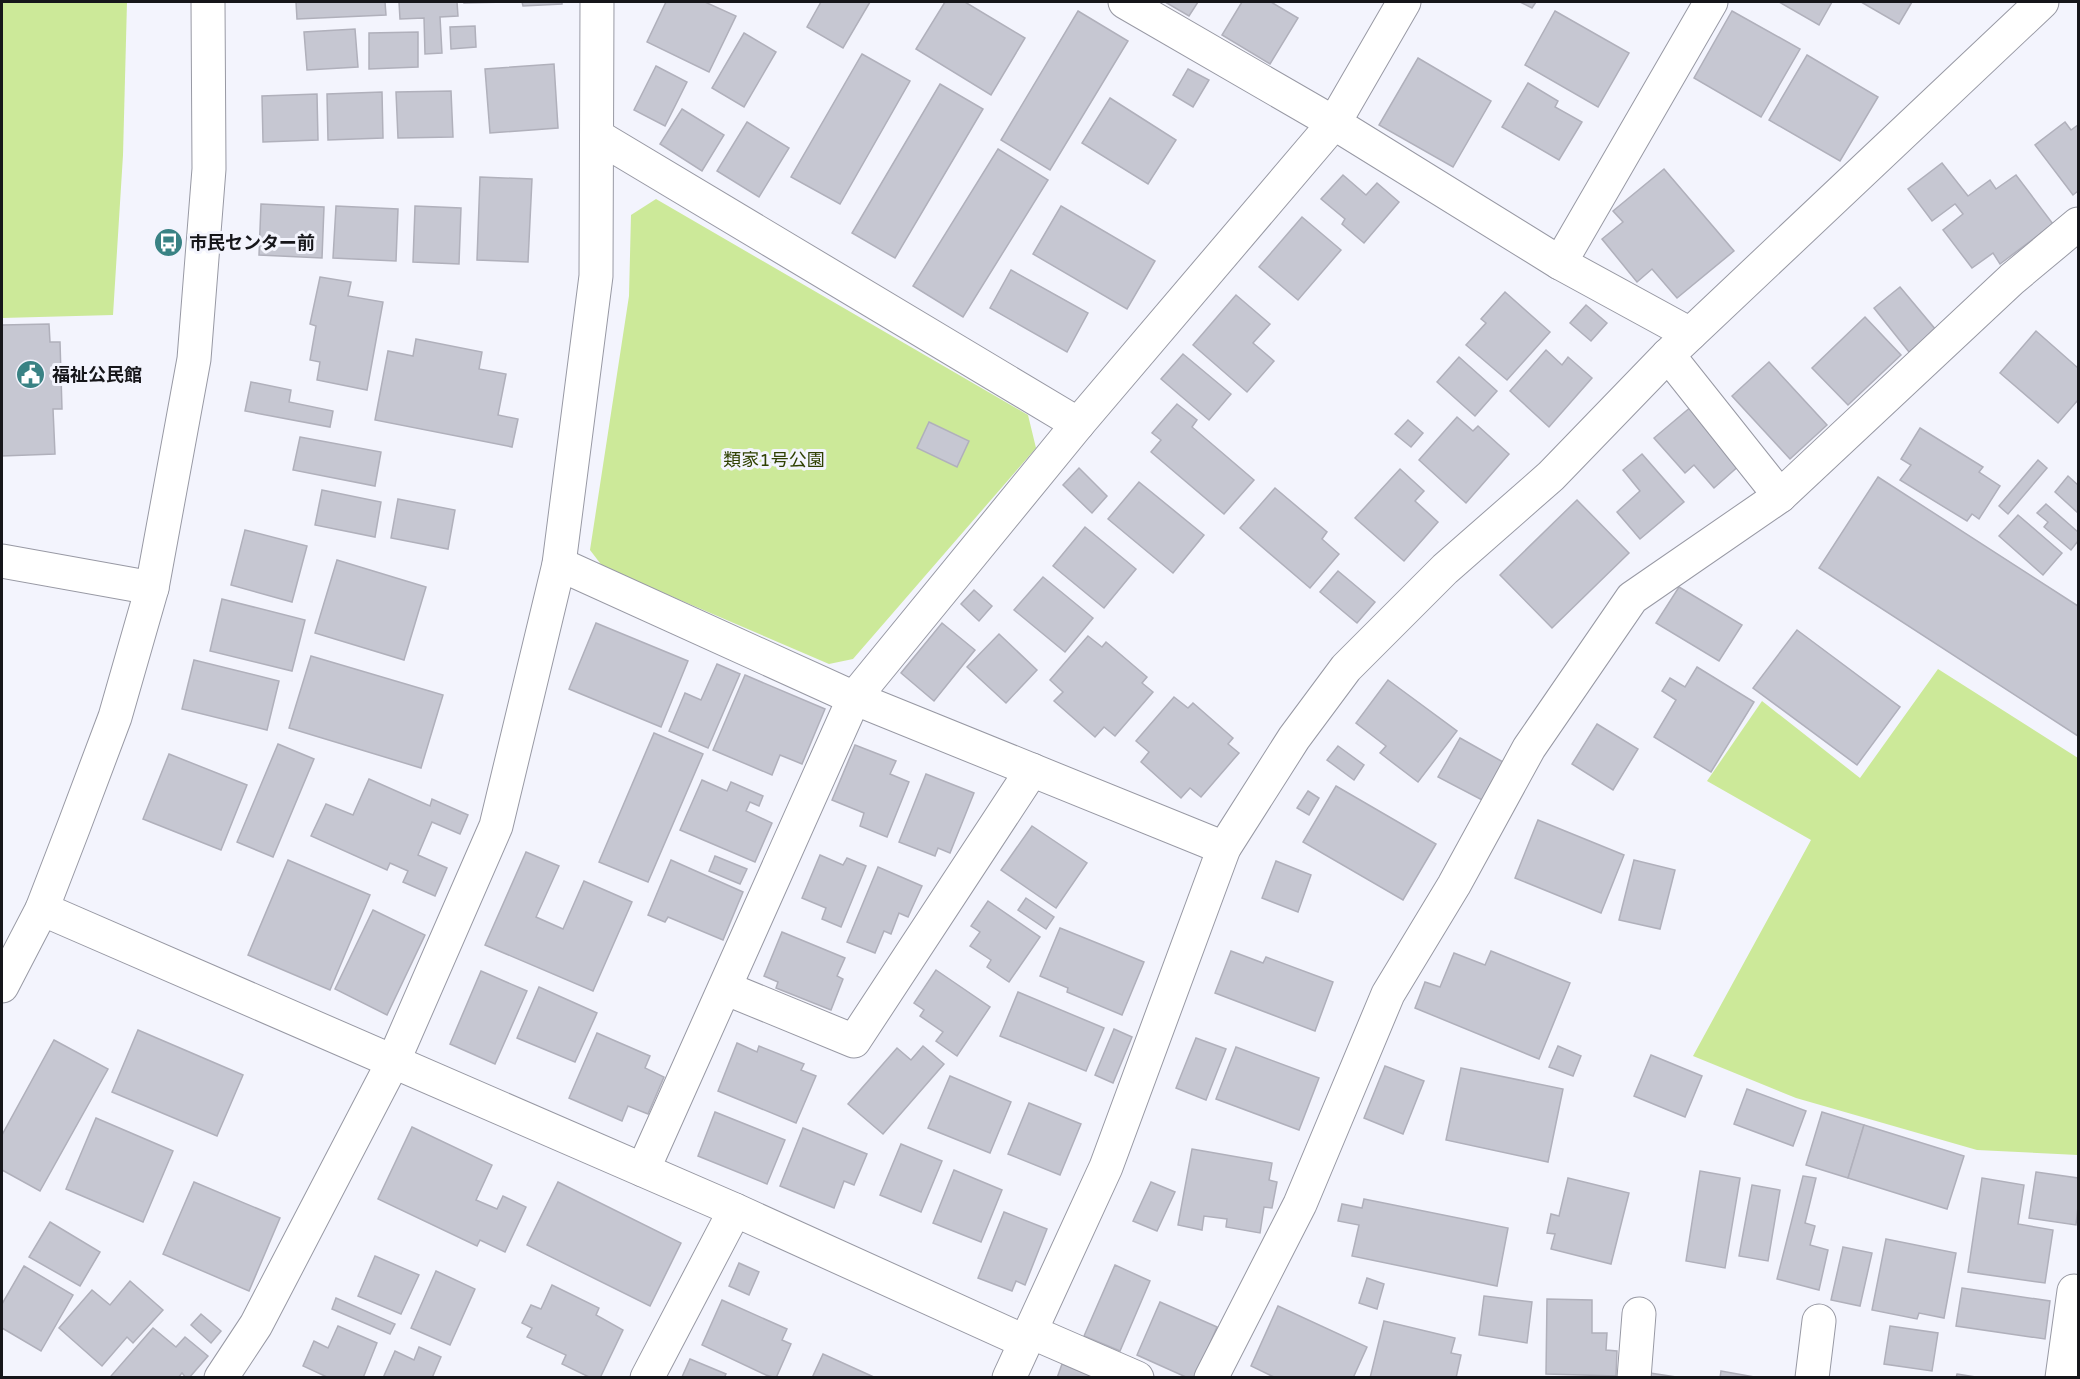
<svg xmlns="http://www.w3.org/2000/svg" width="2080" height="1379" font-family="'Varela Round','Noto Sans JP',sans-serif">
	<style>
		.green { fill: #cce999 }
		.building { fill: #c6c7d2; stroke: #b0b0bb; stroke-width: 1.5 }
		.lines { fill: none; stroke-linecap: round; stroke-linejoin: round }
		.minor-casing { stroke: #9899a4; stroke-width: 35 }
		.minor { stroke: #fff; stroke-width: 33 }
		.labels { text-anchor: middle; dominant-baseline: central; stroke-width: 6; stroke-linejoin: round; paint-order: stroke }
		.poi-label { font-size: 18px; font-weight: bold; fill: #16161a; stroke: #f3f4fd; text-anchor: start }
		.park-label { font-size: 18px; fill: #2f4002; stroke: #f3f4fd }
	</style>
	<rect width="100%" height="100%" fill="#f3f4fd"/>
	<g class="green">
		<polygon points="2,2 127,2 123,155 113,315 2,318"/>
		<polygon points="656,199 1028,415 1036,448 853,659 829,664 603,567 590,550 629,296 631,215"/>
		<polygon points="1938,669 2078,758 2078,1155 1977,1150 1796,1098 1693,1056 1811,840 1707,781 1762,701 1860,778"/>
	</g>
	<g class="building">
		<polygon points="296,2 385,2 386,15 297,19"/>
		<polygon points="399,2 457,2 458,16 440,17 442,53 425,54 424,18 400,19"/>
		<polygon points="464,2 507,2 464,3"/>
		<polygon points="522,2 562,2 562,4 523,6"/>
		<polygon points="666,2 705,2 736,16 709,72 647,42"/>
		<polygon points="821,2 870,2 843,48 807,27"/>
		<polygon points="945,2 965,2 1025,38 991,95 916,49"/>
		<polygon points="1165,2 1198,2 1189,16"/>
		<polygon points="1242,2 1271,2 1298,18 1270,64 1222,35"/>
		<polygon points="1520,2 1536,2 1532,8"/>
		<polygon points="1779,2 1832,2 1819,25"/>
		<polygon points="1861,2 1912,2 1899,24"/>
		<polygon points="1078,11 1128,41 1050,170 1001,140"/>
		<polygon points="1555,11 1629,53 1598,107 1525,65"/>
		<polygon points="1732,11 1800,49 1761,117 1694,78"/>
		<polygon points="475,26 476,47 451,49 450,27"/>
		<polygon points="355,29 358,67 307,70 304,32"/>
		<polygon points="418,32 418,67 369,69 369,33"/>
		<polygon points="744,33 776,52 744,107 712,88"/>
		<polygon points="862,54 910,81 840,204 791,177"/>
		<polygon points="1807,55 1878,97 1840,161 1769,120"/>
		<polygon points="1418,58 1491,101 1453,167 1379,125"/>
		<polygon points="554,64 558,128 490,133 485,69"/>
		<polygon points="656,66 687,82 665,126 634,110"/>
		<polygon points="1188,69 1209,80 1193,107 1173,95"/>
		<polygon points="1528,83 1558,101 1555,107 1582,122 1559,160 1502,127"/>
		<polygon points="940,84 983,109 895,258 852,233"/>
		<polygon points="451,91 453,137 398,138 396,92"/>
		<polygon points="382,92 383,138 328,140 327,94"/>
		<polygon points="317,94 318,140 263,142 262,96"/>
		<polygon points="1110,98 1176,140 1148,184 1082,143"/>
		<polygon points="682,109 724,135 702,171 660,144"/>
		<polygon points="747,122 789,148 759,197 717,171"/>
		<polygon points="2065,122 2071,130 2078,125 2078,191 2073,195 2035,145"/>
		<polygon points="998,149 1048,180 963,317 913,286"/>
		<polygon points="1942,163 1968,196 1990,180 1996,189 2016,175 2053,224 2000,264 1993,253 1972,268 1943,230 1963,214 1956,205 1955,204 1932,221 1908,189"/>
		<polygon points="1664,169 1734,251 1677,298 1652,269 1637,282 1602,239 1623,222 1613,211"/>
		<polygon points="1343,175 1366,195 1377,183 1399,202 1364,243 1342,224 1345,219 1321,199"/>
		<polygon points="480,177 532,179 528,262 477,260"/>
		<polygon points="261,204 324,207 322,258 259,255"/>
		<polygon points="336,206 398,209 396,261 333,258"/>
		<polygon points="415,206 461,208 459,264 413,262"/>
		<polygon points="1061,206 1155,261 1127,309 1033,254"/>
		<polygon points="1302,217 1341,250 1298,300 1259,267"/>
		<polygon points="1011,270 1088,313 1067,352 990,308"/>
		<polygon points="320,277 351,282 348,296 383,302 367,390 317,380 320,362 310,360 316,326 310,324"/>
		<polygon points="1900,287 1936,330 1909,352 1874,308"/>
		<polygon points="1505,292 1550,332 1507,380 1466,345 1486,323 1481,319"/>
		<polygon points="1236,295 1270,324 1253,343 1274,361 1247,392 1193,345"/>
		<polygon points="1586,305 1607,323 1591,341 1570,323"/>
		<polygon points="1865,317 1901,355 1848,405 1812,368"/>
		<polygon points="49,324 50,342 60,342 62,409 53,409 55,454 2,456 2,325"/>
		<polygon points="2036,331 2078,368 2078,400 2058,423 2000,373"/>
		<polygon points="416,339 482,352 479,369 506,374 498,415 518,419 512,447 375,420 388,351 413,356"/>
		<polygon points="1546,350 1562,365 1568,357 1592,378 1549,427 1510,391"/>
		<polygon points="1183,354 1231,394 1209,420 1161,379"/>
		<polygon points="1459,357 1497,391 1475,416 1437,382"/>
		<polygon points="1769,362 1827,425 1790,459 1732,396"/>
		<polygon points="251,382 291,390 289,402 333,411 330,427 245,411"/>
		<polygon points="1177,404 1197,420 1192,427 1254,480 1224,514 1151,452 1161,440 1152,433"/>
		<polygon points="1692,406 1741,464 1714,488 1694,465 1685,473 1654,438"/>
		<polygon points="1457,417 1473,431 1478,426 1509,454 1466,503 1419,460"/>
		<polygon points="1408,420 1423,433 1411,447 1395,434"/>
		<polygon points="929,422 969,441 957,467 917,448"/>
		<polygon points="1920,428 1983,467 1979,472 2000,486 1979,519 1972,514 1967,521 1900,480 1911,465 1901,459"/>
		<polygon points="300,437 381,452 375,486 293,470"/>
		<polygon points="1642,454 1684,502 1640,539 1617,512 1640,491 1623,470"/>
		<polygon points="2038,460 2047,468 2008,514 1999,506"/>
		<polygon points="1079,468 1107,496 1092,513 1063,485"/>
		<polygon points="1400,469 1424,491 1415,501 1438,522 1404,561 1355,518"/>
		<polygon points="2068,476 2078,485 2078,513 2055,492"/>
		<polygon points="1878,477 2078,606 2078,736 1819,568"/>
		<polygon points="1139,482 1204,535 1173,573 1108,519"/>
		<polygon points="1275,488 1327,532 1322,539 1339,554 1310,588 1240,528"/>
		<polygon points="322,490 381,502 375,537 315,525"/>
		<polygon points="398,499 455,510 448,549 391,538"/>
		<polygon points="1577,500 1629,553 1552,628 1500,575"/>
		<polygon points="2046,504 2078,532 2078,541 2071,550 2044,527 2048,522 2037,513"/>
		<polygon points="2018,515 2062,553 2043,575 1999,536"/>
		<polygon points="1085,527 1136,569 1104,608 1053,566"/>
		<polygon points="245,530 307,546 292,602 231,585"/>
		<polygon points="337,560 426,587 404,660 315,633"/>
		<polygon points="1338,571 1375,602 1357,623 1320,592"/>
		<polygon points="1043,577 1093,618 1065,652 1014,610"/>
		<polygon points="1679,587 1742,625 1719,661 1656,623"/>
		<polygon points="974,590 992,606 979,621 961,604"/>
		<polygon points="222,599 305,620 292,671 210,651"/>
		<polygon points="596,623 688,661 661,727 569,689"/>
		<polygon points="942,623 975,650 934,701 901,673"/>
		<polygon points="1797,630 1900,707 1857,765 1753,688"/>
		<polygon points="999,634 1037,670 1006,703 967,667"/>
		<polygon points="1088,636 1102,647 1106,642 1147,677 1142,683 1153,692 1115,736 1104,727 1095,737 1054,701 1063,692 1050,680"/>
		<polygon points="311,656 443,695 421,768 289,728"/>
		<polygon points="194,660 279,681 267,730 182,709"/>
		<polygon points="717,664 740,674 708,748 669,731 685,693 701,700"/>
		<polygon points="1697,667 1754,702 1711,772 1654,737 1676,700 1662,691 1670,678 1685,687"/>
		<polygon points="745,675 825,709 802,764 780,755 772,775 713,750"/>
		<polygon points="1388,680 1457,731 1418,782 1380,753 1386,746 1356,723"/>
		<polygon points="1174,697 1188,708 1193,703 1233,738 1228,744 1239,753 1201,797 1190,788 1181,798 1141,762 1149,752 1136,741"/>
		<polygon points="1597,724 1638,749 1613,790 1572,764"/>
		<polygon points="654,733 703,754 648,882 599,862"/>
		<polygon points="1460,738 1505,763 1484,801 1438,777"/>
		<polygon points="278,744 314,759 273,857 237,842"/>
		<polygon points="855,745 896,761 890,774 909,782 887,837 860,826 864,813 832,800"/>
		<polygon points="1338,746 1364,765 1354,780 1327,760"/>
		<polygon points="169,754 247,785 221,850 143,819"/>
		<polygon points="926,774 974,793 950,853 938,848 935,856 899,842"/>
		<polygon points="369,779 430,806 432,799 468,815 460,834 432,822 418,855 447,868 435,896 403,882 408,871 390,863 387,870 311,836 326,804 353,815"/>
		<polygon points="702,780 727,791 731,782 763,796 759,806 750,802 746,811 772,823 755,862 680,830"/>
		<polygon points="1336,786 1436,844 1403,900 1303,842"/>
		<polygon points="1308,791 1319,798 1309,815 1297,808"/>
		<polygon points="1538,820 1624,855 1601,913 1515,878"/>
		<polygon points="1032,826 1087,863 1056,908 1001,870"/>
		<polygon points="526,852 559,866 536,917 563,929 584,881 632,902 593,991 485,945"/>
		<polygon points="820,855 843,865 847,858 866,866 841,927 822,919 826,908 802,898"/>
		<polygon points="715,856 747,869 740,884 709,871"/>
		<polygon points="288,860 370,895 330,990 248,955"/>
		<polygon points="671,860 743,892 723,940 668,917 665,922 648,915"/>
		<polygon points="1634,860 1675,870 1660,929 1619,920"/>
		<polygon points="1276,861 1311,875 1298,912 1262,898"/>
		<polygon points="878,867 922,886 908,917 899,913 891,934 884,931 875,953 847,942"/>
		<polygon points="1026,898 1054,917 1046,929 1018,910"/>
		<polygon points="988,901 1040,937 1009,982 987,967 991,960 970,946 980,932 971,926"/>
		<polygon points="373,910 425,935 387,1015 335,989"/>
		<polygon points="1060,928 1144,962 1122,1015 1067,992 1068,988 1040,976"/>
		<polygon points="782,932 845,958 837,976 843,979 831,1010 776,988 778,982 764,976"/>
		<polygon points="1231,951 1263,963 1266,957 1333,982 1315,1031 1215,993"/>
		<polygon points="1491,951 1570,983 1539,1059 1415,1008 1425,982 1440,987 1454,953 1485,965"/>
		<polygon points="936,970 990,1007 957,1056 936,1041 943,1032 920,1016 924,1010 914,1003"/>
		<polygon points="481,971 527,991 495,1064 450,1044"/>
		<polygon points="539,987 597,1013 575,1062 517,1038"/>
		<polygon points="1018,992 1104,1028 1086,1071 1000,1036"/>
		<polygon points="1114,1029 1132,1037 1113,1083 1095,1075"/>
		<polygon points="138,1030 243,1075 217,1136 112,1092"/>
		<polygon points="597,1033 650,1056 645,1068 664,1077 648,1114 628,1106 622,1121 569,1098"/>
		<polygon points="1196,1038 1226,1049 1206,1100 1176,1088"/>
		<polygon points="54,1040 108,1069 40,1191 2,1170 2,1135"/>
		<polygon points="737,1043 757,1052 759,1046 804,1064 801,1070 816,1076 796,1123 718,1091"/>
		<polygon points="923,1046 944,1064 883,1134 848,1104 897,1048 911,1060"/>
		<polygon points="1558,1046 1581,1056 1573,1076 1549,1067"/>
		<polygon points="1236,1047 1319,1078 1299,1130 1216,1099"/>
		<polygon points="1651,1055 1702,1076 1685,1117 1634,1096"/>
		<polygon points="1385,1066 1424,1081 1403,1134 1364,1118"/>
		<polygon points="1461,1068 1563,1089 1548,1162 1446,1140"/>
		<polygon points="950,1076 1011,1102 990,1153 928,1128"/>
		<polygon points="1747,1089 1806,1111 1793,1146 1734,1124"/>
		<polygon points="1029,1103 1081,1124 1060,1175 1008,1154"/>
		<polygon points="715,1112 785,1140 767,1184 698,1156"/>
		<polygon points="1822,1112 1864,1125 1848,1178 1806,1165"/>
		<polygon points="96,1118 173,1151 143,1222 66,1189"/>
		<polygon points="1864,1125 1964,1156 1947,1209 1848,1178"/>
		<polygon points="412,1127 492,1165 476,1200 497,1209 503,1196 526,1207 505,1252 480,1240 477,1246 378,1199"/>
		<polygon points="803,1128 867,1154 854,1185 844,1181 834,1208 780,1186"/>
		<polygon points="901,1144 942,1161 921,1212 880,1195"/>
		<polygon points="1192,1149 1272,1163 1269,1180 1277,1182 1272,1208 1264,1207 1260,1233 1226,1227 1227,1219 1204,1216 1202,1230 1178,1225"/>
		<polygon points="954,1170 1002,1190 981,1242 933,1223"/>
		<polygon points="1700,1171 1740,1178 1725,1268 1686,1261"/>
		<polygon points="2036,1172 2078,1178 2078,1206 2076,1225 2029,1218"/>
		<polygon points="1803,1176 1816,1178 1805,1223 1815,1226 1810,1245 1828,1250 1819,1290 1777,1279"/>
		<polygon points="1568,1178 1629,1193 1611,1264 1551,1249 1555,1234 1547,1233 1551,1214 1559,1216"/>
		<polygon points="1982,1178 2024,1185 2018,1224 2053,1230 2045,1283 1968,1272"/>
		<polygon points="194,1182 280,1218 249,1291 163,1254"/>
		<polygon points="558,1182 681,1243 650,1306 527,1245"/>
		<polygon points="1151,1182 1175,1192 1157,1231 1133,1221"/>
		<polygon points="1752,1185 1780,1190 1768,1261 1739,1256"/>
		<polygon points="1364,1199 1508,1228 1497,1286 1352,1256 1359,1225 1338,1221 1342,1204 1362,1208"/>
		<polygon points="1004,1212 1047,1229 1025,1285 1016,1281 1012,1291 978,1278"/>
		<polygon points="50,1222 100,1252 80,1286 29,1257"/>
		<polygon points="1886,1239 1956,1253 1944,1318 1919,1313 1917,1319 1872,1310"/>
		<polygon points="1843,1247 1872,1253 1860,1306 1831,1300"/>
		<polygon points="375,1256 419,1275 401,1314 358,1296"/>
		<polygon points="739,1263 759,1272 749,1295 729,1286"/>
		<polygon points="1115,1265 1150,1281 1120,1351 1084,1336"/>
		<polygon points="24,1266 73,1295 41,1351 2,1328 2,1304"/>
		<polygon points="436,1271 475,1289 450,1345 411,1328"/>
		<polygon points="1367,1278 1384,1284 1377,1309 1359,1303"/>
		<polygon points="130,1281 163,1310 133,1343 127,1337 102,1366 59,1328 92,1290 110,1305"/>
		<polygon points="552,1285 599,1308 596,1315 623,1330 600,1378 591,1378 562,1364 566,1355 527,1337 532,1328 522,1323 531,1305 541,1309"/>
		<polygon points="1962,1288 2050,1301 2045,1339 1956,1326"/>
		<polygon points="1484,1296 1532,1302 1527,1343 1479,1335"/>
		<polygon points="336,1298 395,1324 390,1334 332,1309"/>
		<polygon points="1547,1299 1592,1300 1592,1333 1607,1333 1606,1350 1617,1351 1616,1376 1546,1374"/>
		<polygon points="722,1300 787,1329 782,1340 791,1344 776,1378 766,1375 702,1345"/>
		<polygon points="1160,1302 1217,1327 1195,1378 1188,1378 1137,1355"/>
		<polygon points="1278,1306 1367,1347 1353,1378 1276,1378 1251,1366"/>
		<polygon points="201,1314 221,1331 211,1343 191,1325"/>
		<polygon points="1384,1321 1455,1338 1451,1353 1461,1355 1456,1378 1370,1378"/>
		<polygon points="338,1326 377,1343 363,1378 329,1378 303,1366 314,1341 328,1348"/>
		<polygon points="1890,1326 1938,1333 1932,1371 1884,1364"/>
		<polygon points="153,1328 176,1347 185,1337 208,1356 189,1378 186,1378 182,1373 178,1378 112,1378 111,1376"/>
		<polygon points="419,1347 441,1357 432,1378 383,1378 395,1351 414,1360"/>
		<polygon points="823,1354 876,1378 812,1378"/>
		<polygon points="690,1359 726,1374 724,1378 682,1377"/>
		<polygon points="1062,1364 1091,1376 1090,1378 1057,1378"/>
		<polygon points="1721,1371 1760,1378 1720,1378"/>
		<polygon points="1650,1373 1683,1378 1649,1378"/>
		<polygon points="1957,1374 1982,1378 1956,1378"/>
	</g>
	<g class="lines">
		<defs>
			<g id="minor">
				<polyline points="1125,2 1334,123 1560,263 1690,334"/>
				<polyline points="597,136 1078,424"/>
				<polyline points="1560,263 1711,2"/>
				<polyline points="1668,355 1780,496"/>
				<polyline points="2,561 152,588"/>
				<polyline points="559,564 854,698 1224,848"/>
				<polyline points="42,909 735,1210 1026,1342"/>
				<polyline points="2,986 42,909 74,826 115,717 152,588 194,359 209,169 208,2"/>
				<polyline points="725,988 854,1041 1032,770"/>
				<polyline points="643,1170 854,698 1078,424 1334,123 1404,2"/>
				<polyline points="1031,1332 1137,1378"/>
				<polyline points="221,1378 256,1325 393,1062 496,826 559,564 596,276 597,2"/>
				<polyline points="647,1378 735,1210"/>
				<polyline points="1009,1378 1106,1167 1224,848 1294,738 1346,668 1445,569 1551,476 1668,355 2042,2"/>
				<polyline points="1211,1378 1300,1204 1388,994 1454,885 1529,748 1632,598 1780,496 2012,279 2078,224"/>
				<polyline points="1634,1378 1639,1314"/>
				<polyline points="1812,1378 1819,1321"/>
				<polyline points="2062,1378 2074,1291"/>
			</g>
		</defs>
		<use href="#minor" class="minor-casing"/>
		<use href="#minor" class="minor"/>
	</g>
	<defs>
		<symbol id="bus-disc" viewBox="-11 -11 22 22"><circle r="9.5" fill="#398284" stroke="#f3f4fd"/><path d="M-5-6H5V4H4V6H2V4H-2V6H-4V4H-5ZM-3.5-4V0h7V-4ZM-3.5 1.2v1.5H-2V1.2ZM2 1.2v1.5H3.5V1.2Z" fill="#fff"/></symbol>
		<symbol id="civic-disc" viewBox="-11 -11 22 22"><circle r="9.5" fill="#398284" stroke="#f3f4fd"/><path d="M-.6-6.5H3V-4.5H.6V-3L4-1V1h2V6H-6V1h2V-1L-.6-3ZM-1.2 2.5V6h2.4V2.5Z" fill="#fff"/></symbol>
	</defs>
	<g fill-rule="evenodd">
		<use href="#bus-disc" x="152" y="226" width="33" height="33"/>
		<use href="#civic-disc" x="14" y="358" width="33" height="33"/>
	</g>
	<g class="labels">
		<g class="poi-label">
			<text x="189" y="243">市民センター前</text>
			<text x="52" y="375">福祉公民館</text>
		</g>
		<g class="park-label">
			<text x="774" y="460">類家1号公園</text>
		</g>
	</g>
	<rect width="2080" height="1379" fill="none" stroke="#16161a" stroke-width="6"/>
</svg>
